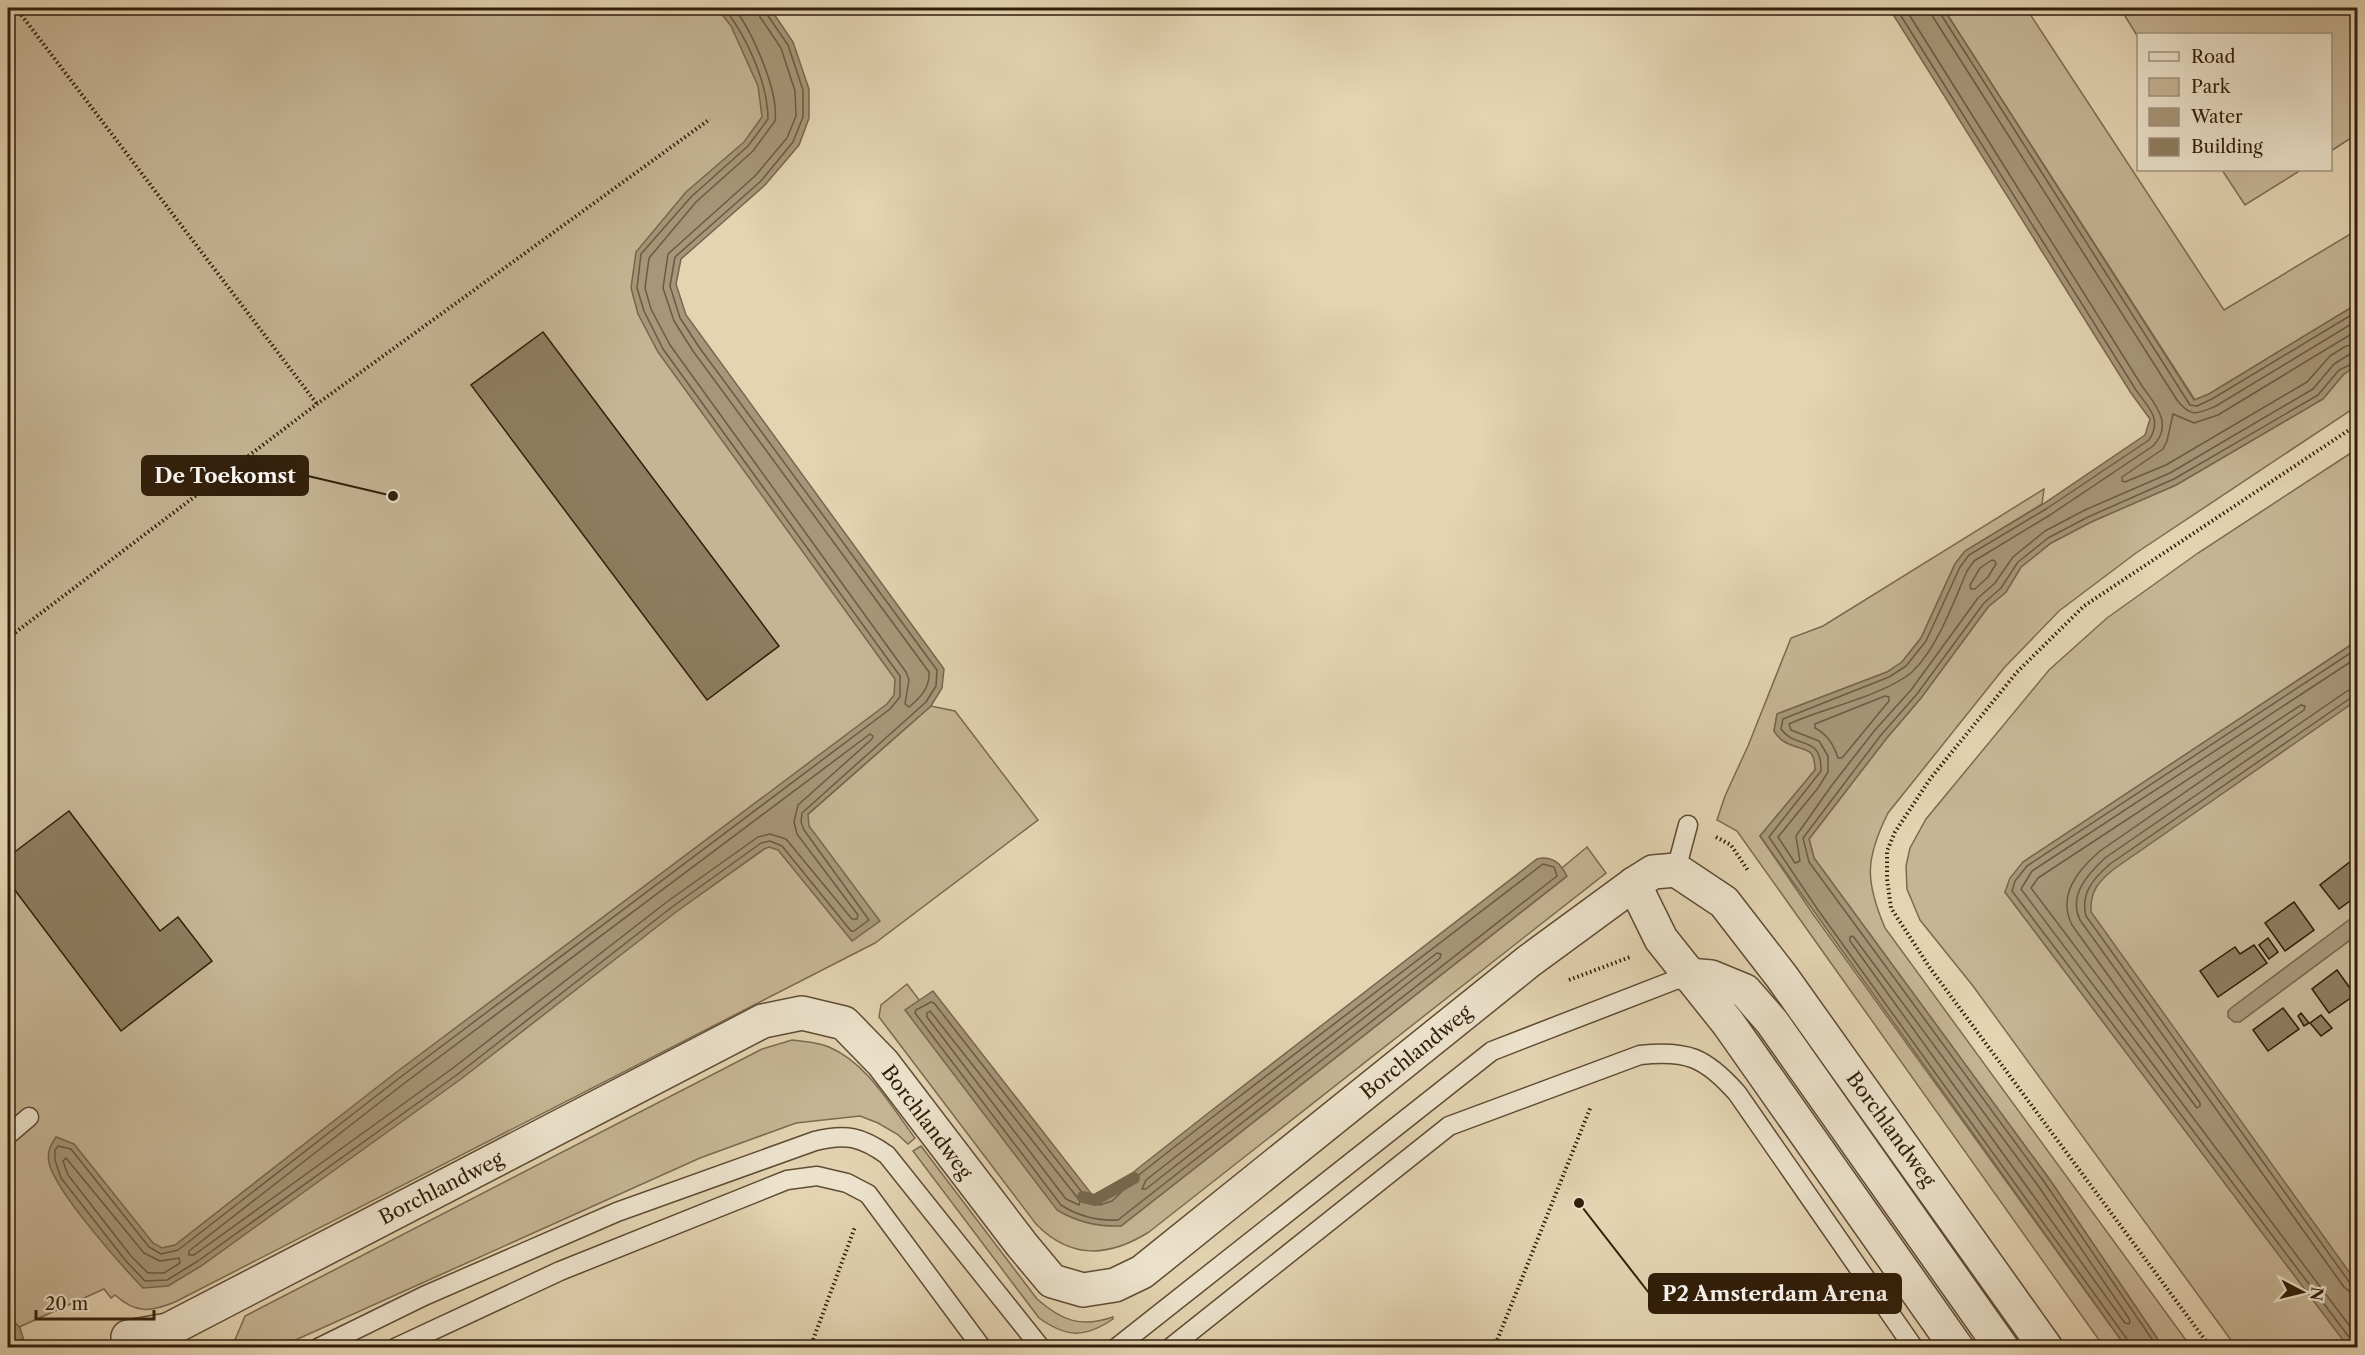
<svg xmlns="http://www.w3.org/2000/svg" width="2365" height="1355" font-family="'Libre Caslon Text',serif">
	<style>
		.green { fill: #c6b595; stroke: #7c6a50; stroke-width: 1.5 }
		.water { fill: #a79679; stroke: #78664d; stroke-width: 1.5 }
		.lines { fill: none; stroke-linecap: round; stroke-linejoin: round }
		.shore { stroke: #6c5a42; stroke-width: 1.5 }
		.stream { stroke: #78664d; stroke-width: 12 }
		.building { fill: #8e7d61; stroke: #311e0a; stroke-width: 1.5 }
		.service-casing { stroke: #5e4c34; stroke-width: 21 }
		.minor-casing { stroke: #5e4c34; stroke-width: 36 }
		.path { stroke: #311e0a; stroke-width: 4; stroke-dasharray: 1.5 3; stroke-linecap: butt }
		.service { stroke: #ede3cd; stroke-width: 18 }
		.minor { stroke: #ede3cd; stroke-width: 33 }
		.labels { text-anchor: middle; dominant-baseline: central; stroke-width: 4.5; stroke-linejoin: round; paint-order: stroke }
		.street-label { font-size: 20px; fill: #311e0a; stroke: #ede3cd }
		.leader { fill: none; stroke: #311e0a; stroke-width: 2 }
		.callout-dot { fill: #311e0a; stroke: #ede3cd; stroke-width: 2 }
		.callout { fill: #311e0a; stroke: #311e0a; stroke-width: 2 }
		.callout-label { font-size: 21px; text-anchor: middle; font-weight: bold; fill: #fff }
	</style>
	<rect width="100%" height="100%" fill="#e4d4b2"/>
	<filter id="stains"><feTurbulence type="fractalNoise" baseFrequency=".00333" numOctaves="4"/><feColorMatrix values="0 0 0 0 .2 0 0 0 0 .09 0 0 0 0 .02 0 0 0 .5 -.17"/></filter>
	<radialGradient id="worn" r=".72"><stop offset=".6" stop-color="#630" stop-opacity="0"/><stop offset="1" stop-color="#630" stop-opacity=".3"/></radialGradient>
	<g class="green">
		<path d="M8,8H743L777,127L639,271L907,673L898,709L165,1261L132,1276L143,1287L787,833L931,706L955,711L1038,820L875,943L175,1302C151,1312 136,1314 115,1295L111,1298L104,1289L8,1332Z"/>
		<polygon points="1943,8 2026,8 2224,310 2357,230 2357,304 2209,394 2195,400"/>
		<polygon points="2120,8 2357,8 2357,134 2331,151 2330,34 2138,34 2138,37"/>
		<polygon points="2222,170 2301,170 2245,205"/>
		<path d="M2357,365V406L2136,553L2059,611L2004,668L1888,813C1865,859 1865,881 1885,928L2191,1347H2163L2050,1180L1814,858L1809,839L1886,739L1921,698L1988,607L2006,592L2021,567L2051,543L2091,522L2176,485L2323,399L2343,375Z"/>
		<polygon points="2357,449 2357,641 2023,862 2005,892 2349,1347 2236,1347 1973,986 1920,920 1907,889 1906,866 1910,848 1926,819 2049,670 2107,618 2198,553"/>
		<path d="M2044,489L2042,504L1965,551L1955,564L1921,638L1902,662L1887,672L1777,714L1774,731C1777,735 1781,740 1785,742C1802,751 1815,744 1815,770L1760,836L1813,914L2126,1347H2104L1737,831L1717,820L1725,796L1748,746L1791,638L1823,626Z"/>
		<polygon points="2357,646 2357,1315 2049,885"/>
		<path d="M1587,847L1606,873L1149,1232C1109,1257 1071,1260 1036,1224L879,1017L881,1005L907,984L920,1001L906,1010L1121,1226L1566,877L1562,868Z"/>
		<path d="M792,1040C805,1042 817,1042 829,1047C867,1063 891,1106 915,1138L908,1144L897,1134L878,1123L860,1116L796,1123L700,1158L280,1347H232L245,1316L762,1049Z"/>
		<path d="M921,1146L1037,1299C1062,1321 1081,1328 1113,1317V1319C1085,1338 1067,1338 1039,1318L913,1151Z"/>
	</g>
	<g class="water">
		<path d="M717,8H770L793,42L809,89V118L799,145L765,185L681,259L676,284L686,315L944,669L942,688L931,706L808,814L809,826L880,921L852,941L778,850L769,847L764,849L676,912L461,1079L201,1266L168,1286L143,1288C120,1264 56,1192 49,1163C47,1152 50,1146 56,1137L74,1144L153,1243L162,1248L175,1245L394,1074L887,704L894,695L895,679L658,352L638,314L631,288L636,252L686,192L744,142L762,117L758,86L731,26Z"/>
		<path d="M1889,8H1943L2194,400L2209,394L2357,304V365L2343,375L2323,399L2176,485L2091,522L2051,543L2021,567L2006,592L1988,607L1921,698L1886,739L1809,839L1814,858L2050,1180L2163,1347H2126L1760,836L1815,770C1815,744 1802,752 1785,742C1780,740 1777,735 1774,731L1777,714L1887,672L1902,662L1921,638L1955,564L1965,551L2043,504L2145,435L2150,419L2131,393Z"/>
		<path d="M2357,641V700L2114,869C2098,882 2090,891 2091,912L2357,1283V1347L2349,1348L2005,892L2010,878L2023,862Z"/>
		<path d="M1542,858C1556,858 1561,865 1567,876L1121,1226C1097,1227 1077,1222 1057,1210L905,1010L933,991L1093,1196L1100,1199H1104L1136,1170L1207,1114L1537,859Z"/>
		<polygon points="2357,914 2357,935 2240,1022 2234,1022 2228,1017 2228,1011 2231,1008"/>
		<polygon points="8,1315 20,1328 26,1347 8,1347"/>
	</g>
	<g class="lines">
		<g class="shore">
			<path d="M724,8C746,35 768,83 768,119L748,146L691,197L641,254L637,288L644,311L663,349L900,676V697L890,709L398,1079L178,1250L161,1254L149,1247L71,1149L58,1146L55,1150V1160L61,1178L126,1261L145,1281L167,1280L198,1261L458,1074L672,907L761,843L770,841L782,846L851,931H854L869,920L804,830L801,822L802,813L926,702L936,686L937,670L699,347L680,318L670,286L675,257L761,181L793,142L803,117V90L788,45L766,13L765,8"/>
			<path d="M734,8C752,31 779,91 775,121L753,151L696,202L649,258L645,288L651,309L670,345L906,672L909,680L905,704L909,707C920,698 930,688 929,672L693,351L674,321L663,288L668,254L755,176L787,138L796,116L795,91L781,48L760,17L758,8"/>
			<path d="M1896,8L2136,390C2148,407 2163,419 2149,440L2046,509L1969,555L1960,567L1926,641L1906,666L1889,677L1783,719L1781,729C1796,750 1822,734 1821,771L1769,837L1818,910L2129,1342L2130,1348"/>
			<path d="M1905,8L2142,386C2155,404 2174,424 2153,446L2050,515L1974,561L1967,571C1954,601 1937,649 1912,672C1885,695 1824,708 1789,724L1791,730L1819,741L1828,756V772L1818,788L1778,837L1795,863L1800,861L1796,836L1832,785L1875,730L1911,690L1978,598L1995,583L2013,557L2045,531L2085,510L2170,473L2313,389L2334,364L2350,354L2358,353"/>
			<path d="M1931,8L1933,17L2177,400C2191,418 2197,414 2216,406L2358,320"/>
			<polyline points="1939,8 1940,13 2190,405 2197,406 2212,399 2358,311"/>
			<polyline points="2358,330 2218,415 2194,423 2173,414 2167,441 2163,449 2122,477 2122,481 2125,482 2166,465 2307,382 2330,356 2346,346 2358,344"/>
			<polygon points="1992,560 1995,561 1996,564 1988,577 1975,589 1971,589 1970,585 1980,568"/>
			<polyline points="2358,657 2032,871 2021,889 2358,1337"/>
			<path d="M2358,688L2347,691L2105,858C2088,874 2068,895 2080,920L2344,1287L2350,1292L2358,1293"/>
			<path d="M1885,696L1889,697V701L1842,758H1838C1834,745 1827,734 1815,728V724Z"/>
			<path d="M2358,696L2352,697L2110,864C2094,878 2080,893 2086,916L2350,1283L2358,1286"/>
			<path d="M2301,705L2305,706L2304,710L2100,851C2078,870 2057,895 2072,925L2200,1103V1106L2197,1108L2031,888L2038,878Z"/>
			<polygon points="870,734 873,736 872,739 798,805 794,822 797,834 858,915 857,919 852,919 786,839 770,834 758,837 668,901 453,1068 194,1255 189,1255 189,1251 402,1085"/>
			<path d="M1543,864L1554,867L1557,876L1118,1220C1097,1221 1078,1216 1061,1205L915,1013L916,1010L931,1002L934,1003L1088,1200L1100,1205L1112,1201L1140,1174L1210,1119Z"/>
			<polygon points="1853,936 2039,1187 2130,1320 2129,1324 2125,1323 1850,941 1850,937"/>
			<polygon points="1437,953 1441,954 1440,958 1146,1189 1142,1189 1146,1180"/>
			<polygon points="930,1011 1080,1201 1079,1205 1066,1199 927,1017 927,1013"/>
			<polygon points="66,1158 144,1253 160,1261 179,1258 180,1263 164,1273 148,1273 131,1256 68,1175 63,1161"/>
			<polyline points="2158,1348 2045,1183 1809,862 1803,838 1881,735 1917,694 1984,603 2001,588 2018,562 2048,538 2088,517 2174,479 2318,395 2339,370 2358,361"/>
			<polyline points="2353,1348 2352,1341 2012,891 2015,881 2027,866 2358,648"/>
		</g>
		<polyline class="stream" points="1083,1197 1095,1200 1134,1178"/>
	</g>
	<g class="building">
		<polygon points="543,332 779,646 707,700 471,385"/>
		<polygon points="69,811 160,931 178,917 212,961 121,1031 8,881 8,857"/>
		<polygon points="2351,861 2358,870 2358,895 2339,909 2320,885"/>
		<polygon points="2294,902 2314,930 2285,951 2265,923"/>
		<polygon points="2268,938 2278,952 2269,959 2259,945"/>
		<polygon points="2254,945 2267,963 2218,997 2200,971 2235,947 2240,954"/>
		<polygon points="2337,970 2355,995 2329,1013 2312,989"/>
		<polygon points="2283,1008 2299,1029 2268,1051 2253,1030"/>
		<polygon points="2301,1013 2309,1023 2304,1026 2298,1016"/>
		<polygon points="2321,1015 2332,1028 2321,1036 2310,1023"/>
	</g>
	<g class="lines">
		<defs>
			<g id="service">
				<polyline points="1676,870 1688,825"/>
				<polyline points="8,1135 29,1117"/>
				<path d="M318,1348L424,1296L617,1212L815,1141C846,1133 862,1137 887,1155L1041,1348"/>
				<polyline points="395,1348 560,1271 787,1180 817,1176 847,1183 868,1194 982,1348"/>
				<polyline points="1116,1348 1492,1051 1688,975"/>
				<path d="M1170,1348L1449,1126L1640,1055C1687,1050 1705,1057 1737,1093L1914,1348"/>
			</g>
			<g id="minor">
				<polyline points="1634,884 1661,939 1728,1023 1957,1348"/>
				<polyline points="1688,975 1711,977 1745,991 1772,1022 2002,1348"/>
				<polyline points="128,1337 168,1330 763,1021 802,1013 844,1023 883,1063 1022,1245 1052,1281 1083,1290 1115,1285 1142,1272 1529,961 1634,884 1653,872 1676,870 1724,902 1782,977 2046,1348"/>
			</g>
		</defs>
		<use href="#service" class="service-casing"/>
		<use href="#minor" class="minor-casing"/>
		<g class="path">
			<polyline points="16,8 317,404"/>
			<polyline points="8,638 317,404 710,119"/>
			<polyline points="1716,837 1731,845 1749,872"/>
			<polyline points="1569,980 1630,957"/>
			<polyline points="810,1348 855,1227"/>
			<polyline points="1494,1348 1591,1106"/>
			<polyline points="2211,1348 1930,968 1891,908 1887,879 1887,851 1895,832 1930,779 2017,672 2084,606 2358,424"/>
		</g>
		<use href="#service" class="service"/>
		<use href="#minor" class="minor"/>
	</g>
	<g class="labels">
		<g class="street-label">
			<text transform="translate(1416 1052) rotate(-39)">Borchlandweg</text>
			<text transform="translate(927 1122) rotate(53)">Borchlandweg</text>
			<text transform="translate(1891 1129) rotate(54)">Borchlandweg</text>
			<text transform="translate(441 1188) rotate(-27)">Borchlandweg</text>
		</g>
	</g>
	<path class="leader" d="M393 496L308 476M1579 1203L1649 1293"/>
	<g class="callout-dot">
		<circle cx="393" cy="496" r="6"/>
		<circle cx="1579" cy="1203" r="6"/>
	</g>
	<g class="callout">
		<rect x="142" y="456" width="166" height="39" rx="6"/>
		<rect x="1649" y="1274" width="252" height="39" rx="6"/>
	</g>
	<g class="callout-label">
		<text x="225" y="483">De Toekomst</text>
		<text x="1775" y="1301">P2 Amsterdam Arena</text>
	</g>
	<rect width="2365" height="1355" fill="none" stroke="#e4d4b2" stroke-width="30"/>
	<rect x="9" y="9" width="2347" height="1337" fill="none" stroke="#311e0a" stroke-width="3"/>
	<rect x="15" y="15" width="2335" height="1325" fill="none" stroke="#311e0a" stroke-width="1.5"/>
	<rect x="2137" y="33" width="195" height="138" fill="#ede3cd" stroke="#a2947f" stroke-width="1.5"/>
	<rect x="2149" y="52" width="30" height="9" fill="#ede3cd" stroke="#a2947f" stroke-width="1.5"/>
	<text x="2191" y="63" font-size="18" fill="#311e0a">Road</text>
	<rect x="2149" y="78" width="30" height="18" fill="#c6b595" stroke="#a2947f" stroke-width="1.5"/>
	<text x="2191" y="93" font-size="18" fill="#311e0a">Park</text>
	<rect x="2149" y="108" width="30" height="18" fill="#a79679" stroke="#a2947f" stroke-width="1.5"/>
	<text x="2191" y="123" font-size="18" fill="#311e0a">Water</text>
	<rect x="2149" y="138" width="30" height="18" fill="#8e7d61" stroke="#a2947f" stroke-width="1.5"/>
	<text x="2191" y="153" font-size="18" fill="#311e0a">Building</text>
	<g transform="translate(2302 1292) rotate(97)" stroke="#ede3cd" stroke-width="4.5" paint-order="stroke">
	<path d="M0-4.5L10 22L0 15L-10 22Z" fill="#311e0a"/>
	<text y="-9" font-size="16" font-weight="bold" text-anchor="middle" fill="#311e0a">N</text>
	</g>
	<path d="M36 1310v9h118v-9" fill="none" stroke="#311e0a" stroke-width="3"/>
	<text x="45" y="1310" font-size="18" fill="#311e0a" stroke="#ede3cd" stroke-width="4.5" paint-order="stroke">20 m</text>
	<rect width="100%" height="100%" filter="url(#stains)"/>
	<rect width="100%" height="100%" fill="url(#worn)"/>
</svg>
